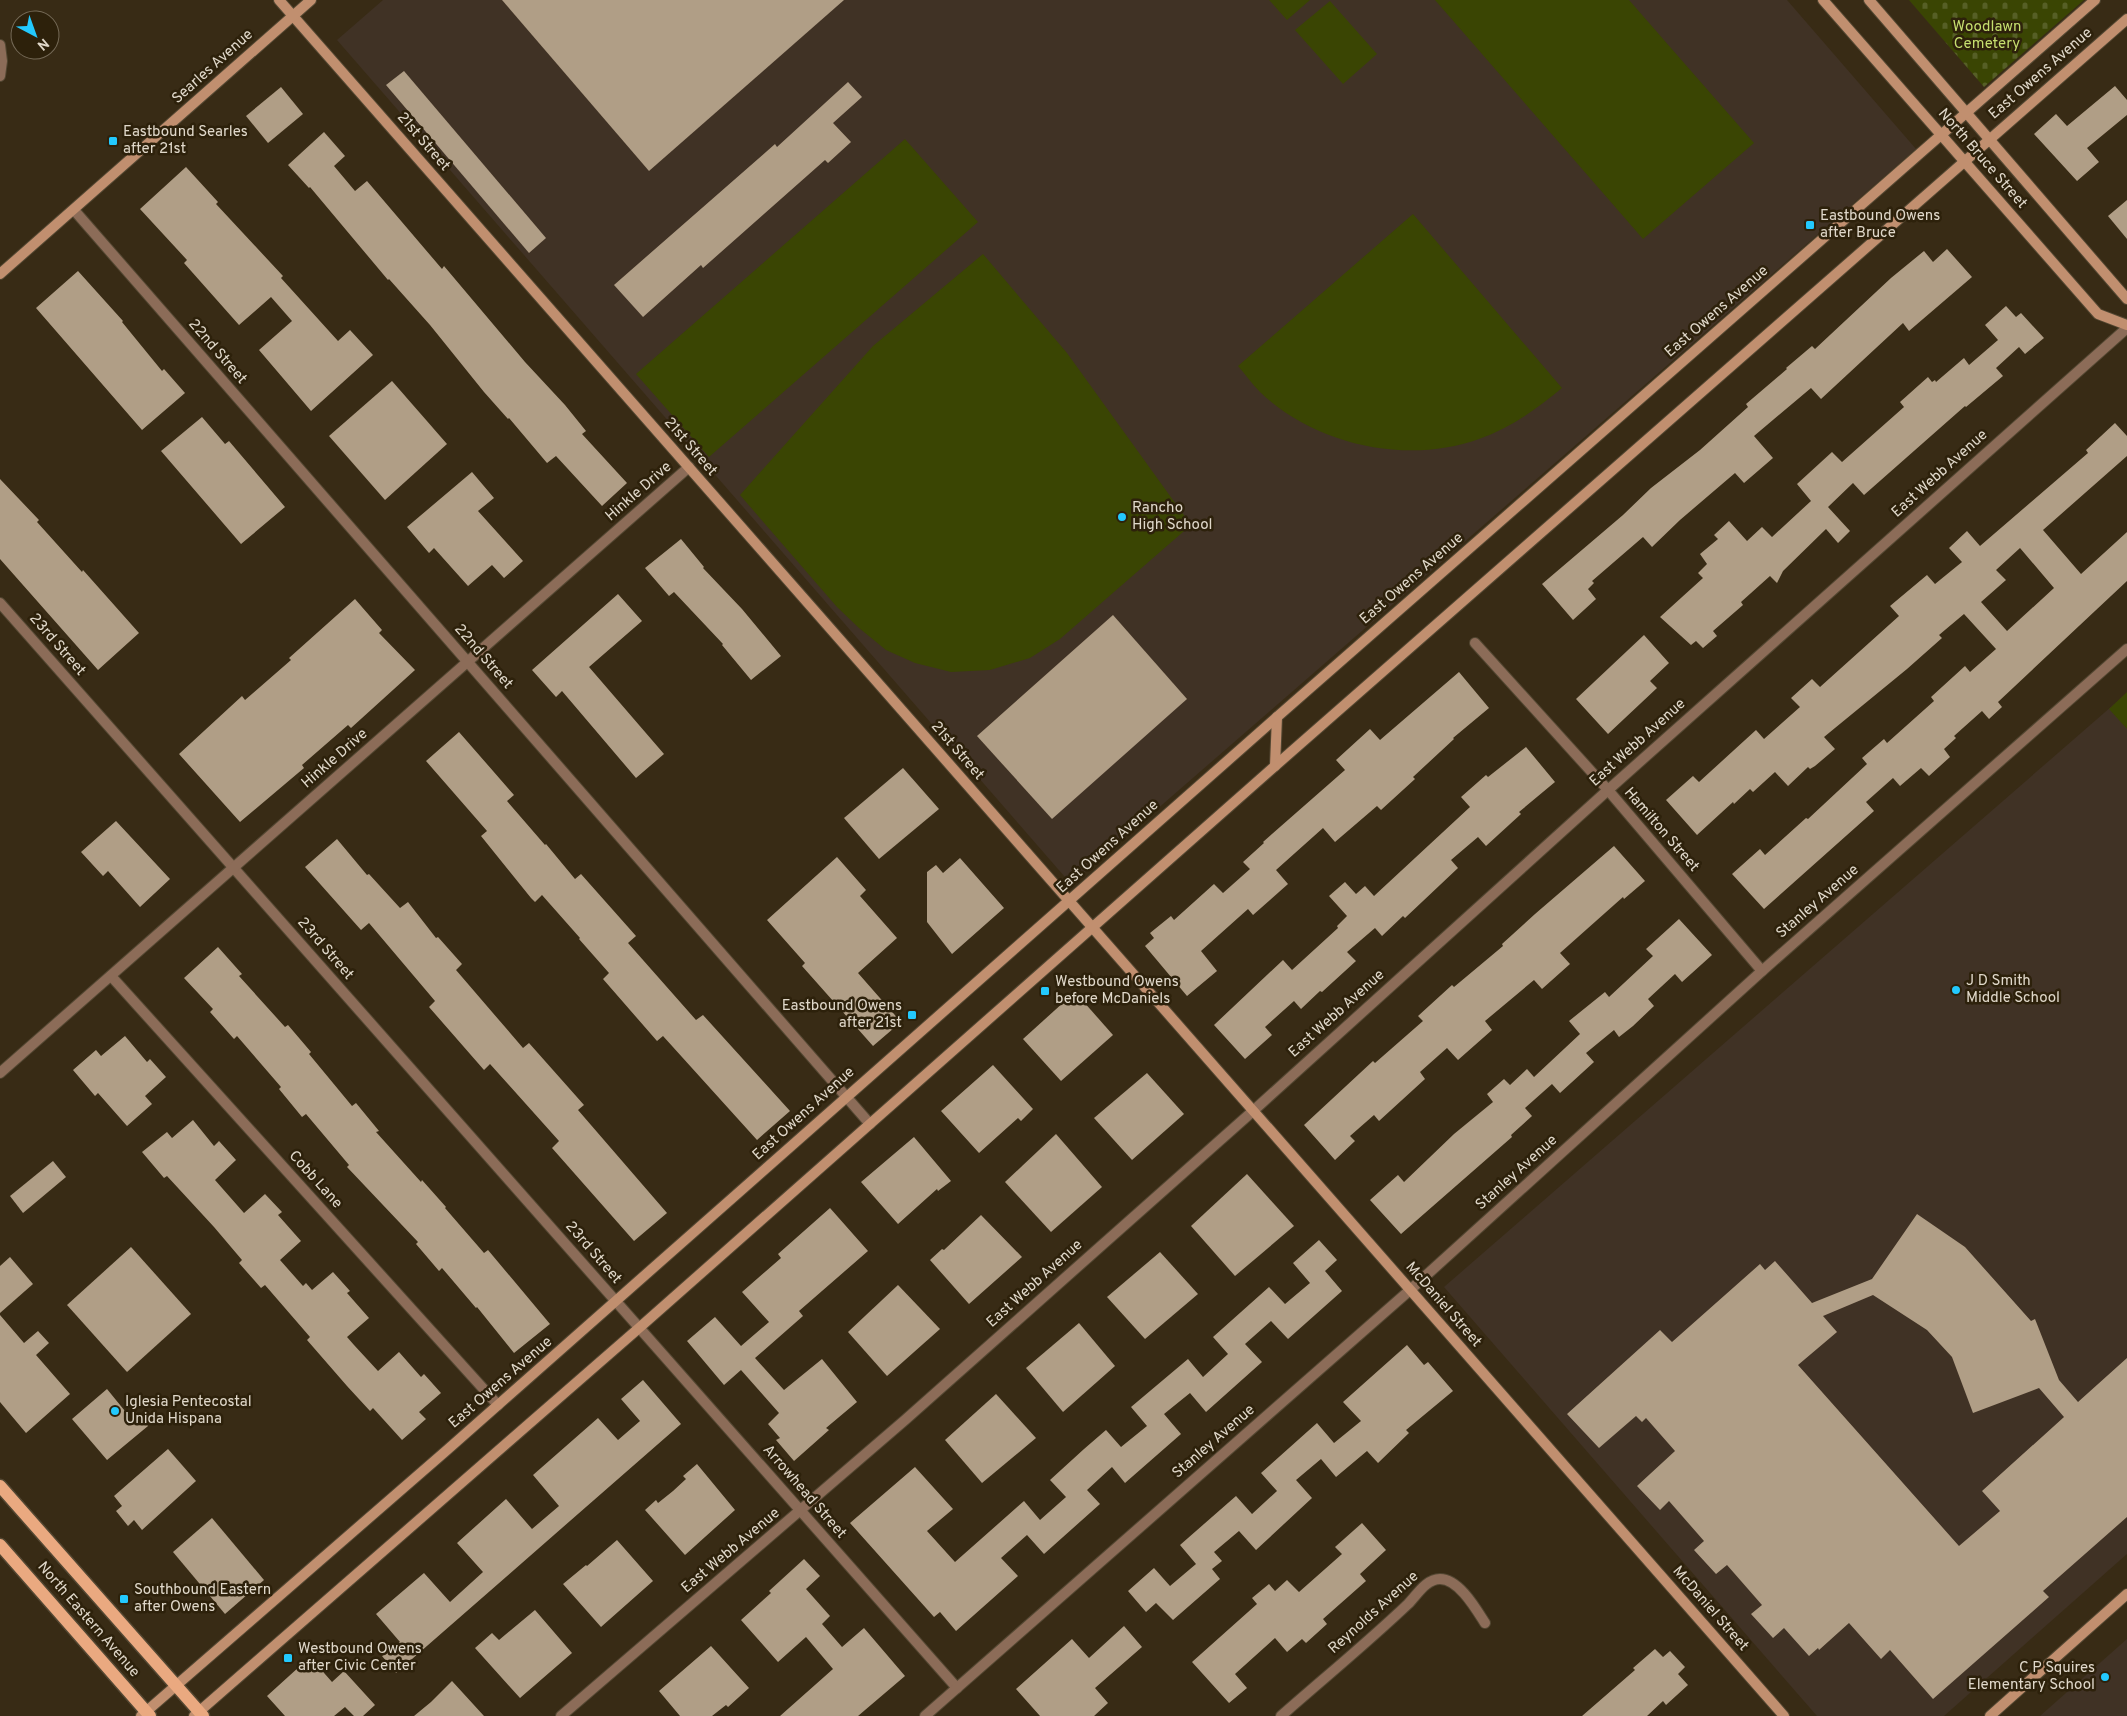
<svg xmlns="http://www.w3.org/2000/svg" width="2127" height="1716" font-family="Overpass,sans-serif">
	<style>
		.education { fill: #403225 }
		.cemetery { fill: url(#cemetery-stones) }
		.park { fill: #3a4503 }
		.building { fill: #b09e86; fill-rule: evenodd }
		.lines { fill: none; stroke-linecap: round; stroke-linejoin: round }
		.street-casing { stroke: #534732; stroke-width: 12 }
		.secondary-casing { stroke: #534732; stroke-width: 12 }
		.primary-casing { stroke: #534732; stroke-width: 15 }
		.street { stroke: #8c6c58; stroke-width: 10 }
		.secondary { stroke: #c18f6f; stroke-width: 10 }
		.primary { stroke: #eaa980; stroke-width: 12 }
		.poi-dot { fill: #23c9fe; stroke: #2d210b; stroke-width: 2 }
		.labels { text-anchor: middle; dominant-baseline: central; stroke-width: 5; stroke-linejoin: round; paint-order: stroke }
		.park-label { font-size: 15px; fill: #c6df6f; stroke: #2d210b }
		.street-label { font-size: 15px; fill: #e0d8ca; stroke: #2d210b }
		.poi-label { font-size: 15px; fill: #e0d8ca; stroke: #2d210b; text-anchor: start }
	</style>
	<defs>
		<pattern id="cemetery-stones" width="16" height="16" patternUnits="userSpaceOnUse" patternTransform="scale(1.25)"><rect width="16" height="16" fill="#3a4503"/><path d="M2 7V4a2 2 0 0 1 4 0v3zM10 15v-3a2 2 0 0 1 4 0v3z" fill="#565f26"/></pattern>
	</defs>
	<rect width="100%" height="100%" fill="#382b15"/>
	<g class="education">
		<polygon points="383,0 1787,0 1916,149 1071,884 337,40"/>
		<polygon points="2127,693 2127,1554 1944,1716 1817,1716 1444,1287"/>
		<polygon points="2127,1639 2127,1716 2040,1716"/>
	</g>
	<polygon class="cemetery" points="1909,0 2084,0 1984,87"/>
	<g class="park">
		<polygon points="1269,0 1310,0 1287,20"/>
		<polygon points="1435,0 1629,0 1754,143 1643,239"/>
		<polygon points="1330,1 1377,54 1343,84 1295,30"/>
		<polygon points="905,139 978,222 709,457 636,374"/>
		<path d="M1413,214L1562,388C1537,409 1510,428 1479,439C1407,465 1315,445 1260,392C1252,384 1245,374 1238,366Z"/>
		<polygon points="983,254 1067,353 1191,525 1060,639 1030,658 990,670 951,672 915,663 886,650 859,628 837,607 740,495 873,346"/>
		<polygon points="2127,692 2127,729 2109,709"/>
	</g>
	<g class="building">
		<polygon points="502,0 844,0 649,171"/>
		<polygon points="404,71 546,238 529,253 386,85"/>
		<polygon points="848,82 862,97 833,123 851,142 828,163 825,160 703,268 701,265 643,317 614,285 775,144 777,147"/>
		<polygon points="2115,86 2127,100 2127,115 2087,148 2099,162 2077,181 2034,134 2056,114 2067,126"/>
		<polygon points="281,87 303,114 268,143 246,116"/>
		<polygon points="324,132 345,156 334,166 355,191 367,181 442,269 444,266 525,362 565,405 586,431 582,434 627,483 602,506 556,456 547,463 509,418 508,419 484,392 430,325 389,279 388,280 310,187 309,188 288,165"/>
		<polygon points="186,167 218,202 216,204 283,276 281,278 338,341 350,330 373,355 311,411 259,350 292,321 271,297 239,325 184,263 187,260 140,209"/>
		<polygon points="2127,200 2127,239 2108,216"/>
		<polygon points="1947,249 1972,277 1909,331 1903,323 1821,399 1811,388 1754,436 1773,458 1744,483 1735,473 1680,520 1652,547 1643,537 1592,581 1594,583 1588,589 1596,599 1573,620 1542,584 1623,515 1651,488 1700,450 1748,407 1746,404 1787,369 1786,368 1812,346 1815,349 1891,278 1924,251 1933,262"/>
		<polygon points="78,271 123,321 122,322 162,371 164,369 185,393 142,430 36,308"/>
		<polygon points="2006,306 2016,317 2021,313 2044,338 2025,354 2019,347 1996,368 2003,376 1966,407 1965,406 1864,495 1853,483 1828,507 1850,531 1838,543 1826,529 1783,571 1777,583 1770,576 1741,602 1743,605 1713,631 1717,636 1703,648 1696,641 1691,645 1660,617 1703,578 1698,573 1707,564 1700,554 1718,539 1714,535 1729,521 1747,541 1762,527 1772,537 1811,501 1797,484 1832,452 1842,462 1904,407 1900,402 1928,377 1932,382 1935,380 1936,382 1964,358 1969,365 1998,340 1985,325"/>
		<polygon points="392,381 447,444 385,500 329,436"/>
		<polygon points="202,417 225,444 229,441 285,507 241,544 161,451"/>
		<path d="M2115,423L2127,436V456L2043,530L2081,574L2127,532V581L1998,702L2002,707L1989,719L1982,711L1954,736L1956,738L1944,749L1950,757L1929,776L1921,768L1900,786L1893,778L1866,802L1874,811L1764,909L1732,874L1760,849L1765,855L1806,818L1808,819L1867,764L1862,758L1884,739L1887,743L1934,701L1931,697L1965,666L1970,672L1996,649L1964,614L1939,635L1942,638L1907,669L1824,737L1835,749L1815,766L1810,769L1808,767L1788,786L1775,772L1753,792L1750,789L1734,804L1733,802L1697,835L1666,800L1693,776L1699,782L1756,730L1764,739L1800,707L1791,698L1812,679L1820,687L1899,616L1890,606L1927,575L1935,584L1962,562L1949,548L1967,531L1980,546L2088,453L2086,450ZM2020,548L2054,588L2007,631L1981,602L2006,580L1996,570Z"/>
		<polygon points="472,472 494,498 478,511 523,561 504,578 492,565 468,586 434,548 429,553 407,527"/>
		<polygon points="0,479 39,520 37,522 82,572 83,570 139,633 98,670 0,559"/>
		<polygon points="681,539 704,567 703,568 742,609 781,656 751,680 722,645 723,644 674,592 669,596 645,568"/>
		<polygon points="618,594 642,621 589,667 664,754 636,778 562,691 556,697 532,670"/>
		<polygon points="355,599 382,630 379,633 415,670 351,728 348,725 302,765 304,768 240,822 179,754 242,696 245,700 291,660 289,658"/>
		<polygon points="1113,615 1187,699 1052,819 977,736"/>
		<polygon points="1644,635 1669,663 1650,681 1657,688 1608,734 1576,699"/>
		<polygon points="1459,672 1489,708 1453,738 1454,739 1413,777 1415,779 1381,810 1377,806 1335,842 1323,828 1276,870 1288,884 1253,915 1248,909 1201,951 1217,971 1187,996 1145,946 1154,938 1150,933 1171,916 1174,920 1214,884 1223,893 1250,869 1243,862 1264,843 1263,842 1345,770 1336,760 1370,729 1380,740"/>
		<polygon points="459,732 514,795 507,801 545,845 546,844 575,879 581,874 636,936 628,943 696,1020 703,1015 790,1111 757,1140 663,1036 657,1041 603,979 609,973 579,939 580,938 542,895 535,902 531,898 481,836 487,831 426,761"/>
		<polygon points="1526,747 1555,782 1519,812 1521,814 1486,846 1478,837 1451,860 1458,868 1405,918 1403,916 1382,936 1375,928 1347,952 1356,961 1322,992 1320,991 1301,1009 1294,1001 1265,1027 1272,1035 1245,1059 1214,1025 1283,960 1292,970 1338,928 1337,926 1347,916 1329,896 1345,882 1356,894 1365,886 1374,896 1470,807 1461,797 1486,775 1488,777"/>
		<polygon points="903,768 939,809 879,859 844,818"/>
		<polygon points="116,821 170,879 140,907 108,871 103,876 81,852"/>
		<polygon points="337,839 367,875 369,874 400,908 408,902 436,938 438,937 462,964 456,970 523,1048 529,1043 584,1105 578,1110 667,1213 634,1241 552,1148 559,1141 490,1064 484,1070 429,1007 435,1001 369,923 361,930 305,867"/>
		<polygon points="1614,846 1645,881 1624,899 1623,897 1560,953 1570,964 1542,989 1534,980 1485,1021 1492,1030 1458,1060 1447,1048 1420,1072 1425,1079 1379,1121 1374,1115 1350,1136 1355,1141 1335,1160 1304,1125 1373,1061 1375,1063 1423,1021 1418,1016 1452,985 1454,987 1503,946 1502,944 1535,914"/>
		<polygon points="837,857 866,890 860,896 897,938 858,973 901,1022 873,1046 802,966 805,963 767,920"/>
		<polygon points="960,858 1004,908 952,954 927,922 927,872 936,865 943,873"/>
		<polygon points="1679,919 1712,955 1682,982 1675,974 1648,999 1654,1006 1633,1026 1619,1037 1614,1030 1586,1053 1594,1062 1560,1093 1552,1084 1525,1108 1532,1116 1511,1135 1512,1137 1401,1234 1370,1200 1398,1175 1404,1182 1454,1134 1493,1102 1487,1094 1504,1079 1510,1085 1527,1069 1534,1077 1580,1034 1569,1021 1605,992 1609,997 1653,956 1646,949"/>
		<polygon points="218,947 242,974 239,976 285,1027 288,1025 311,1052 309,1054 352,1106 356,1103 379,1131 376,1132 421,1182 422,1180 446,1207 445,1208 484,1253 488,1250 550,1324 514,1353 477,1307 476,1308 442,1268 439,1271 416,1244 418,1242 347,1167 349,1165 306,1114 302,1117 279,1089 281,1087 237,1036 234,1039 210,1012 213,1009 184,978"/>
		<polygon points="1075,992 1113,1035 1061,1081 1023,1039"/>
		<polygon points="125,1036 147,1062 150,1059 166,1077 145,1096 152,1104 127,1126 98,1093 95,1096 73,1070 96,1050 101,1056"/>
		<polygon points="993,1065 1033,1109 1021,1121 1018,1118 979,1153 941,1111"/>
		<polygon points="1147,1073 1184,1114 1132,1160 1094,1118"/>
		<polygon points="193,1120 214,1146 219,1141 236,1160 215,1180 244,1213 265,1194 282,1212 278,1215 301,1241 280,1260 303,1286 306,1283 312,1290 333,1272 350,1291 347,1293 369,1318 347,1337 354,1345 378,1371 399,1352 421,1377 424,1374 441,1393 419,1412 426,1419 402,1440 373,1408 370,1411 347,1386 307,1340 310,1337 265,1285 261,1288 239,1263 242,1260 214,1227 167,1176 164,1178 142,1152 167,1132 172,1138"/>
		<polygon points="1056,1134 1102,1187 1051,1232 1005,1182"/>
		<polygon points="914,1137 951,1181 938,1191 937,1189 898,1224 861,1182"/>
		<polygon points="53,1161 66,1177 23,1213 10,1196"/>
		<polygon points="1247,1174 1294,1226 1235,1276 1191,1226"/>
		<polygon points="830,1208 868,1251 799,1311 803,1316 755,1358 784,1390 822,1359 857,1402 826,1428 829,1430 794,1461 776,1440 780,1438 768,1424 779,1413 741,1370 724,1385 687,1341 715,1317 741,1346 769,1322 742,1292 781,1258 778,1254"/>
		<path d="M1917,1214L1965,1247L2031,1321L2035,1319L2059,1380L2078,1402L2127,1358V1517L2043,1591L2049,1597L1933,1699L1890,1650L1881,1659L1849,1623L1819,1650L1818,1648L1809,1656L1784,1628L1773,1638L1751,1614L1762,1605L1727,1565L1716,1574L1694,1550L1704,1541L1669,1501L1660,1510L1637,1486L1675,1451L1646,1418L1642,1422L1636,1416L1599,1448L1567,1414L1660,1330L1672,1342L1760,1264L1765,1270L1775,1261L1812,1303L1872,1279ZM1873,1295L1927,1330L1952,1357L1973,1413L2039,1388L2064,1417L1982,1491L2000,1511L1959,1546L1798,1365L1837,1332L1823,1316Z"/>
		<polygon points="981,1215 1022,1257 969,1304 930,1260 942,1249 944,1250"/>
		<polygon points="1319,1240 1337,1260 1325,1271 1342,1291 1288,1339 1271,1321 1245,1344 1262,1362 1206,1412 1190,1393 1164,1414 1181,1434 1125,1483 1112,1467 1087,1490 1100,1504 1044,1554 1027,1535 1001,1558 1018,1576 956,1631 940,1612 934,1617 850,1523 915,1467 953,1509 927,1531 955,1562 1024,1501 1040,1520 1066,1497 1050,1480 1084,1449 1106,1430 1121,1447 1147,1426 1131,1407 1188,1359 1203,1377 1228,1354 1213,1337 1269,1287 1285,1304 1310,1283 1293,1263"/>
		<polygon points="131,1247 191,1314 127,1372 67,1305"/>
		<polygon points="1160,1252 1198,1294 1145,1339 1107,1297"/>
		<polygon points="10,1257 33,1284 0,1313 0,1266"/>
		<polygon points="898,1285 940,1329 887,1376 848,1332"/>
		<polygon points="0,1315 24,1343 38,1331 49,1343 36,1355 70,1394 26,1433 0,1402"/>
		<polygon points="1079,1323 1115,1366 1063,1412 1026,1368"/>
		<polygon points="1407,1345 1424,1365 1428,1362 1453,1391 1406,1430 1409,1433 1378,1463 1367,1451 1336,1477 1321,1459 1296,1480 1312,1498 1256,1550 1239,1531 1214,1552 1222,1561 1212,1569 1220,1579 1173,1620 1156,1603 1146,1612 1128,1591 1154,1568 1170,1586 1196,1564 1180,1545 1236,1496 1252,1514 1277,1491 1261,1473 1317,1423 1334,1443 1361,1421 1343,1402"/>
		<polygon points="643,1380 681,1424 396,1673 382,1656 400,1642 376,1614 424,1573 450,1602 483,1572 457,1543 506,1499 532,1529 559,1506 533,1475 598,1418 618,1440 640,1421 621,1399"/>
		<polygon points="107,1389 129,1416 135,1411 148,1426 107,1460 72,1419"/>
		<polygon points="996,1394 1036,1438 982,1483 945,1440"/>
		<polygon points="168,1449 196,1481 142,1530 134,1520 128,1526 116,1511 122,1506 114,1496"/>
		<polygon points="697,1464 735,1510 685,1555 645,1510 656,1500 658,1503 673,1491 686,1479 683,1476"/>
		<polygon points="212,1518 264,1580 225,1614 173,1552"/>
		<polygon points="1362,1523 1386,1550 1360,1574 1366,1581 1323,1619 1327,1624 1306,1643 1302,1639 1287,1652 1275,1638 1235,1674 1247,1688 1229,1703 1192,1662 1257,1604 1252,1598 1269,1584 1275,1591 1287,1580 1299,1592 1342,1554 1335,1547"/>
		<polygon points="617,1540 653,1581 601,1627 563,1584 586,1565 587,1566"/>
		<polygon points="804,1559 820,1576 806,1589 830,1616 822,1624 842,1647 864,1628 905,1676 858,1716 780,1716 833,1669 806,1637 778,1662 741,1620 771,1593 769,1591"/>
		<polygon points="535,1610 572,1653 520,1698 475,1648 492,1633 499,1640"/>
		<polygon points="1124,1626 1142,1647 1095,1688 1108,1703 1094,1716 1040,1716 1016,1689 1072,1639 1089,1658"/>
		<polygon points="711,1646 749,1688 728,1707 726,1705 712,1716 680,1716 659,1691"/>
		<polygon points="1655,1649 1663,1657 1670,1651 1685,1667 1678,1674 1688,1685 1666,1705 1663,1701 1647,1716 1582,1716 1635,1670 1633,1668"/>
		<polygon points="310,1657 332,1682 344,1671 375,1705 363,1716 354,1716 345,1707 334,1716 285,1716 267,1696"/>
		<polygon points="452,1681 484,1716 414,1716 431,1702"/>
	</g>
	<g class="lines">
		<defs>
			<g id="street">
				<polyline points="0,45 2,61 0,76"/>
				<polyline points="74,210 870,1124"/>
				<polyline points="0,603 957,1688"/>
				<polyline points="1475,643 1608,790 1762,971"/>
				<polyline points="111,976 498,1405"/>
				<polyline points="0,1073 689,467"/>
				<polyline points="561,1716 905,1420 1253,1111 1608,790 2127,328"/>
				<polyline points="925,1716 1410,1290 1762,971 2127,649"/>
				<path d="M1281,1716C1323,1679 1367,1643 1408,1604C1417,1595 1426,1579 1440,1579C1459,1579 1476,1609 1485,1623"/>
			</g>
			<g id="secondary">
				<polyline points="279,0 1784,1716"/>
				<polyline points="1823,0 2098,314 2127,325"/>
				<polyline points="1869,0 2127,299"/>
				<polyline points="0,274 311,0"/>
				<polyline points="1275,766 1277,717"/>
				<polyline points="141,1716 447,1450 1277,717 2095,0"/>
				<polyline points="194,1716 639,1328 1275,766 2127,19"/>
				<polyline points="1990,1716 2127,1594"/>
			</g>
			<g id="primary">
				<polyline points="0,1486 203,1716"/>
				<polyline points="0,1545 150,1716"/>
			</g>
		</defs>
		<use href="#street" class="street-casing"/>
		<use href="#secondary" class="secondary-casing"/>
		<use href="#primary" class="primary-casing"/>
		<use href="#street" class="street"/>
		<use href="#secondary" class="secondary"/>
		<use href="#primary" class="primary"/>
	</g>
	<g class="poi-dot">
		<rect x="108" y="136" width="10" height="10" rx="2.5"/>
		<rect x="1805" y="220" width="10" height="10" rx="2.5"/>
		<circle cx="1122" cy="517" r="5"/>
		<circle cx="1956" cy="990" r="5"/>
		<rect x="1040" y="986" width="10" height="10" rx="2.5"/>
		<rect x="907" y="1010" width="10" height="10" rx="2.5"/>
		<circle cx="115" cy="1411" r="5"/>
		<rect x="119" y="1594" width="10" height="10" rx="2.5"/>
		<rect x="283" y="1653" width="10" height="10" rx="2.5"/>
		<circle cx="2105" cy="1677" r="5"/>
	</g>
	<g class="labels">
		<g class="park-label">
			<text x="1987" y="27">Woodlawn<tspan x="1987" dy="17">Cemetery</tspan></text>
		</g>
		<g class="street-label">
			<text transform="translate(213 67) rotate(-42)">Searles Avenue</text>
			<text transform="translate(2041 74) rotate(-41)">East Owens Avenue</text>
			<text transform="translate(423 142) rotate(49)">21st Street</text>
			<text transform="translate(1982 159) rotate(49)">North Bruce Street</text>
			<text transform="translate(1717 312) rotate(-41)">East Owens Avenue</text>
			<text transform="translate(217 352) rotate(49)">22nd Street</text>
			<text transform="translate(690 447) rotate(49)">21st Street</text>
			<text transform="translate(1940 474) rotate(-42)">East Webb Avenue</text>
			<text transform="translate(639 492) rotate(-41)">Hinkle Drive</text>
			<text transform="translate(1412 579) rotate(-41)">East Owens Avenue</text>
			<text transform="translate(57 645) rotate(49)">23rd Street</text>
			<text transform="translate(483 657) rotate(49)">22nd Street</text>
			<text transform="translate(1638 743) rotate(-42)">East Webb Avenue</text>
			<text transform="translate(957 751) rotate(49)">21st Street</text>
			<text transform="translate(335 759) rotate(-41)">Hinkle Drive</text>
			<text transform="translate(1661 830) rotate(49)">Hamilton Street</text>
			<text transform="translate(1108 847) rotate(-42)">East Owens Avenue</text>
			<text transform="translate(1818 902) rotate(-41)">Stanley Avenue</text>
			<text transform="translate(325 949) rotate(49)">23rd Street</text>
			<text transform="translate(1337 1014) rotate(-42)">East Webb Avenue</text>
			<text transform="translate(804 1114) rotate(-42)">East Owens Avenue</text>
			<text transform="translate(1517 1173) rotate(-42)">Stanley Avenue</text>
			<text transform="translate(315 1180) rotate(48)">Cobb Lane</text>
			<text transform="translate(593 1253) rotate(49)">23rd Street</text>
			<text transform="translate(1035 1284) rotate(-42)">East Webb Avenue</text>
			<text transform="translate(1443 1305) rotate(49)">McDaniel Street</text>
			<text transform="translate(501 1383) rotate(-41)">East Owens Avenue</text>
			<text transform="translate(1214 1442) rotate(-41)">Stanley Avenue</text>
			<text transform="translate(804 1492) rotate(49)">Arrowhead Street</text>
			<text transform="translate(731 1551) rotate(-40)">East Webb Avenue</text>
			<text transform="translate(1710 1609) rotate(49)">McDaniel Street</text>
			<text transform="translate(1374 1613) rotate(-42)">Reynolds Avenue</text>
			<text transform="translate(88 1620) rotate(49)">North Eastern Avenue</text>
		</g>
		<g class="poi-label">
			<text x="123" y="132">Eastbound Searles<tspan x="123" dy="17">after 21st</tspan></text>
			<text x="1820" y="216">Eastbound Owens<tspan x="1820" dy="17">after Bruce</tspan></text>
			<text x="1132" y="508">Rancho<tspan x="1132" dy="17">High School</tspan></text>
			<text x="1966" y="981">J D Smith<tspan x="1966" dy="17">Middle School</tspan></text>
			<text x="1055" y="982">Westbound Owens<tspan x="1055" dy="17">before McDaniels</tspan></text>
			<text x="902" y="1006" text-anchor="end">Eastbound Owens<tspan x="902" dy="17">after 21st</tspan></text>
			<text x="125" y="1402">Iglesia Pentecostal<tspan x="125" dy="17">Unida Hispana</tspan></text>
			<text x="134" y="1590">Southbound Eastern<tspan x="134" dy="17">after Owens</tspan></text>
			<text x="298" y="1649">Westbound Owens<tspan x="298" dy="17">after Civic Center</tspan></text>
			<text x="2095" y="1668" text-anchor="end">C P Squires<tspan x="2095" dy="17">Elementary School</tspan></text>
		</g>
	</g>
	<g transform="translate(35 35) rotate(139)"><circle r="24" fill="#2d210b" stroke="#756a57"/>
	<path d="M0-4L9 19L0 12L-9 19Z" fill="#23c9fe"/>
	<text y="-8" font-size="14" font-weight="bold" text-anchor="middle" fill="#e0d8ca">N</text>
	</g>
</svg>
